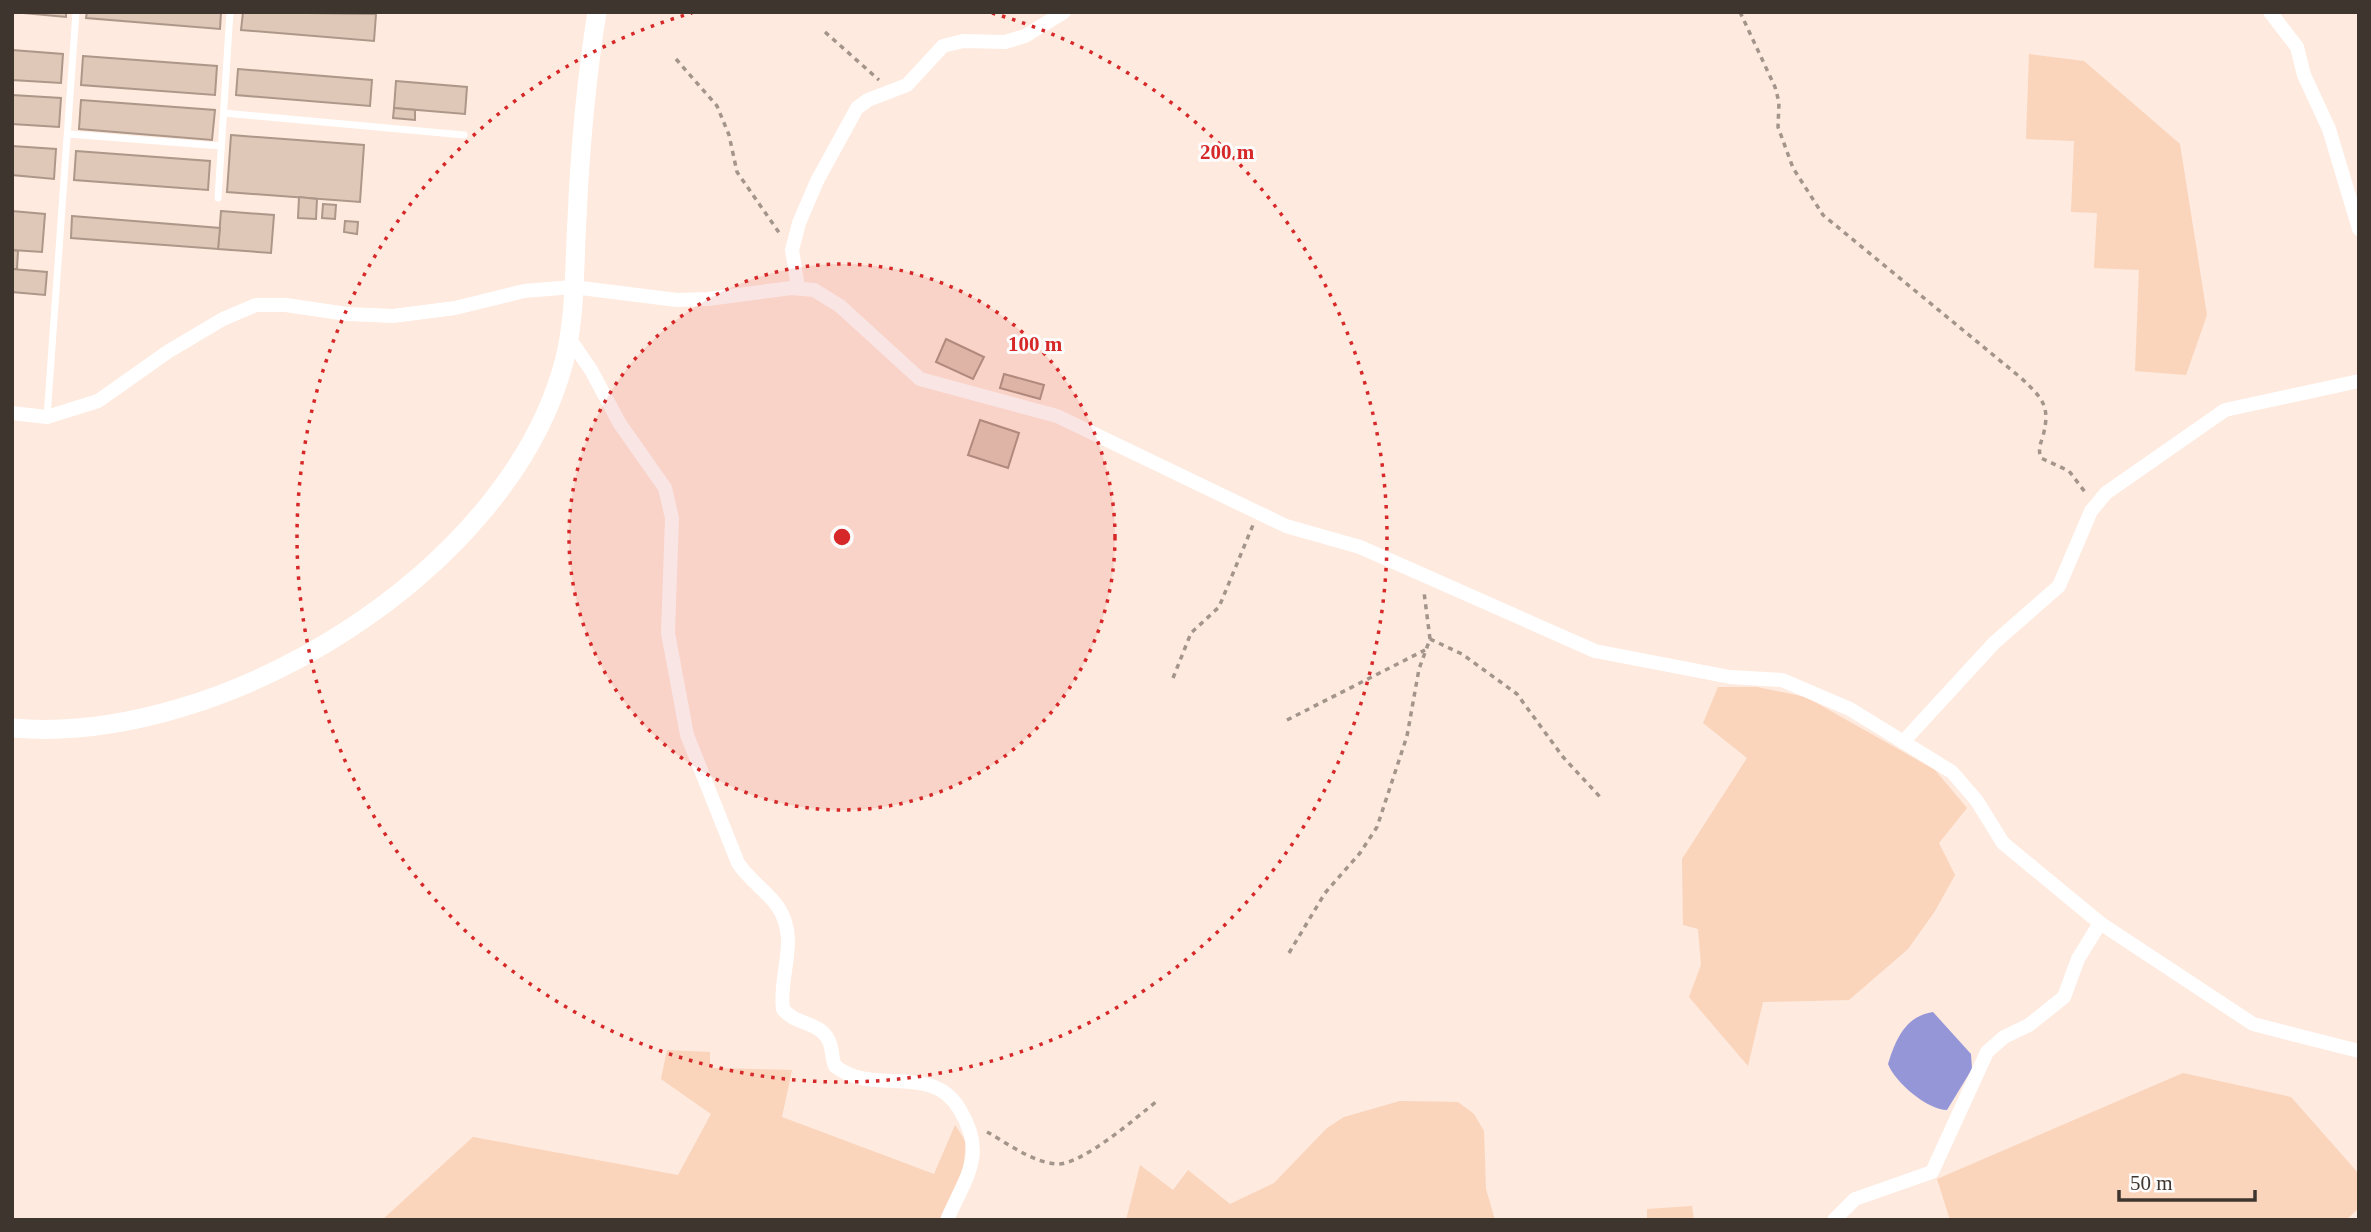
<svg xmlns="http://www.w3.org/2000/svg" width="2371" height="1232" font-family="'Times New Roman',serif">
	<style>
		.green { fill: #fad4bb }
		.water { fill: #9496d7 }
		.building { fill: #dfc8b8; stroke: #ad9789; stroke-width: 2 }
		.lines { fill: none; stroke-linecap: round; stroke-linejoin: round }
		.path { stroke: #a4958c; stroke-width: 3.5; stroke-dasharray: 5 5; stroke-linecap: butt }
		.lane { stroke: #fff; stroke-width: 7 }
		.street { stroke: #fff; stroke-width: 14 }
		.secondary { stroke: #fff; stroke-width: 19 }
		.ring { fill: none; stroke: #d62828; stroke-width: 3.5; stroke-dasharray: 3.5 7 }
		.centre { fill: #d62828; stroke: #fcfcfc; stroke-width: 3.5 }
		.ring-label { font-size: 21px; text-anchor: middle; font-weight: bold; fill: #d62828; stroke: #fcfcfc; stroke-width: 6; stroke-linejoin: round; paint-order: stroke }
	</style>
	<rect width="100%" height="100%" fill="#feeade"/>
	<g class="green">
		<polygon points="2029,54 2084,61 2180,144 2207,315 2186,375 2135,371 2139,270 2094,268 2097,213 2071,212 2074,141 2026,139"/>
		<polygon points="1718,687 1757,687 1806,697 1935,770 1967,808 1939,843 1955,875 1935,911 1908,949 1849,1000 1763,1002 1748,1066 1689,997 1701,965 1698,929 1683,925 1682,859 1747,758 1703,723"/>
		<polygon points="667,1050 710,1052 710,1068 792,1070 782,1117 934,1174 955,1125 966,1142 963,1169 940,1220 382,1220 473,1137 678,1175 711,1114 661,1079"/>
		<polygon points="2183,1073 2291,1097 2359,1174 2359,1208 2346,1220 1950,1220 1937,1179"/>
		<polygon points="1400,1101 1458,1102 1474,1114 1484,1131 1486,1189 1495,1220 1126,1220 1140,1165 1173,1190 1188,1170 1230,1204 1274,1183 1327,1128 1344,1117"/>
		<polygon points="1692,1206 1694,1220 1647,1220 1647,1209"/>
	</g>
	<path class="water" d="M1933,1012L1971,1054L1972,1069L1947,1110C1927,1110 1895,1082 1888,1064C1895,1041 1905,1016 1933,1012Z"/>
	<g class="building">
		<polygon points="12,12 66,12 66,17"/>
		<polygon points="87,12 221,12 220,29 86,18"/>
		<polygon points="243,12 376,14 374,41 241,30"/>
		<polygon points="12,50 63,54 61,83 12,80"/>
		<polygon points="83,56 217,66 215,95 81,85"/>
		<polygon points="238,69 372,80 370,106 236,95"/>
		<polygon points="396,81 467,87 465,114 394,108"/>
		<polygon points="12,95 61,98 59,127 12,124"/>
		<polygon points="81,100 215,110 212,140 79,129"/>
		<polygon points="394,108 415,110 415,120 393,118"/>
		<polygon points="231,135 364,145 360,202 227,192"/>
		<polygon points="12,146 56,149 54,179 12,175"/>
		<polygon points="76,151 210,161 208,190 74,180"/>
		<polygon points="299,197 317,199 316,219 298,218"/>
		<polygon points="323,204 336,205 335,219 322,218"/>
		<polygon points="12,211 45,214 42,252 12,250"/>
		<polygon points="221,211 274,215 271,253 218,249"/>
		<polygon points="72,216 220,228 218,249 71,238"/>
		<polygon points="345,221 358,222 357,234 344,232"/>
		<polygon points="12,250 18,251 17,269 12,269"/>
		<polygon points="12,269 47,272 45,295 12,292"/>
		<polygon points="946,339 984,357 973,379 936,362"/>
		<polygon points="1004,374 1044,385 1040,399 1000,388"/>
		<polygon points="980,420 1019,433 1008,468 968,455"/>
	</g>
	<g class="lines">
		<g class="path">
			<path d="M1740,12L1775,87L1779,102L1778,127L1793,168L1823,215L2020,377C2042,398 2051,405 2043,436C2040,445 2038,450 2041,458L2069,471L2085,492"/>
			<polyline points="825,32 879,80"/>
			<polyline points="676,59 717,106 729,135 737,172 780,234"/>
			<polyline points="1430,639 1462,654 1517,694 1563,757 1601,798"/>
			<polyline points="1173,678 1191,633 1219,607 1253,525"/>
			<polyline points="1287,720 1425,650"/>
			<polyline points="1289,953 1325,893 1360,853 1377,827 1407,736 1419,669 1430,639 1424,592"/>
			<path d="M987,1132C1007,1143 1032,1162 1056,1164C1081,1166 1137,1117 1157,1101"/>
		</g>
		<g class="lane">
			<polyline points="224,113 464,135"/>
			<polyline points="68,134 221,146"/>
			<polyline points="218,198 230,12"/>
			<polyline points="47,417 76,12"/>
		</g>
		<g class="street">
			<polyline points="2270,12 2297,47 2304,75 2329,129 2359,229"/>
			<polyline points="798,287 792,250 799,223 817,181 857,108 868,100 907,85 943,46 963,41 1005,42 1025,36 1064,12"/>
			<path d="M569,338L591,370L620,424L665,488L672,518L668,633L687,735L738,863C749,880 767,891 778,907C800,940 778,976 783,1009C795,1025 818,1021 828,1039C833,1047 831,1057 835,1066C873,1097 932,1061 960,1110C987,1155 966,1176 947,1220"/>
			<polyline points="12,413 47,417 98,401 169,351 223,319 256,305 286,305 347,314 393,316 455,308 524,291 573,287 677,300 708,299 791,288 814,290 840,306 920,379 1057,416 1286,526 1360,547 1595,651 1730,677 1782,680 1850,709 1952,772 1977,801 2003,843 2100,923 2253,1024 2359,1051"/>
			<polyline points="1903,742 1994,643 2059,586 2091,511 2106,493 2225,410 2359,381"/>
			<polyline points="1834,1220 1855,1199 1932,1172 1987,1052 2004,1037 2029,1025 2064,997 2078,959 2100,923"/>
		</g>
		<path class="secondary" d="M12,728C223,747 509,571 564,362C576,316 574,266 577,219C580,149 586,81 597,12"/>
	</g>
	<circle cx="842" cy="537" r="273" fill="#d62828" fill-opacity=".12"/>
	<g class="ring">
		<circle cx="842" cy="537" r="273"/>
		<path d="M992 13A545 545 0 1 1 692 13"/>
	</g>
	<circle cx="842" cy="537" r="10" class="centre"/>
	<g class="ring-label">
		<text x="1227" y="159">200 m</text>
		<text x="1035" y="351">100 m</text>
	</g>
	<rect width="2371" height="1232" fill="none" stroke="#3f352f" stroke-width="28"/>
	<path d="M2119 1190v10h136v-10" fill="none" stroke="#3f352f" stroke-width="3.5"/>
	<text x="2130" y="1190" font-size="21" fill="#3f352f" stroke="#fcfcfc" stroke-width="5" paint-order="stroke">50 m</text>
</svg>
